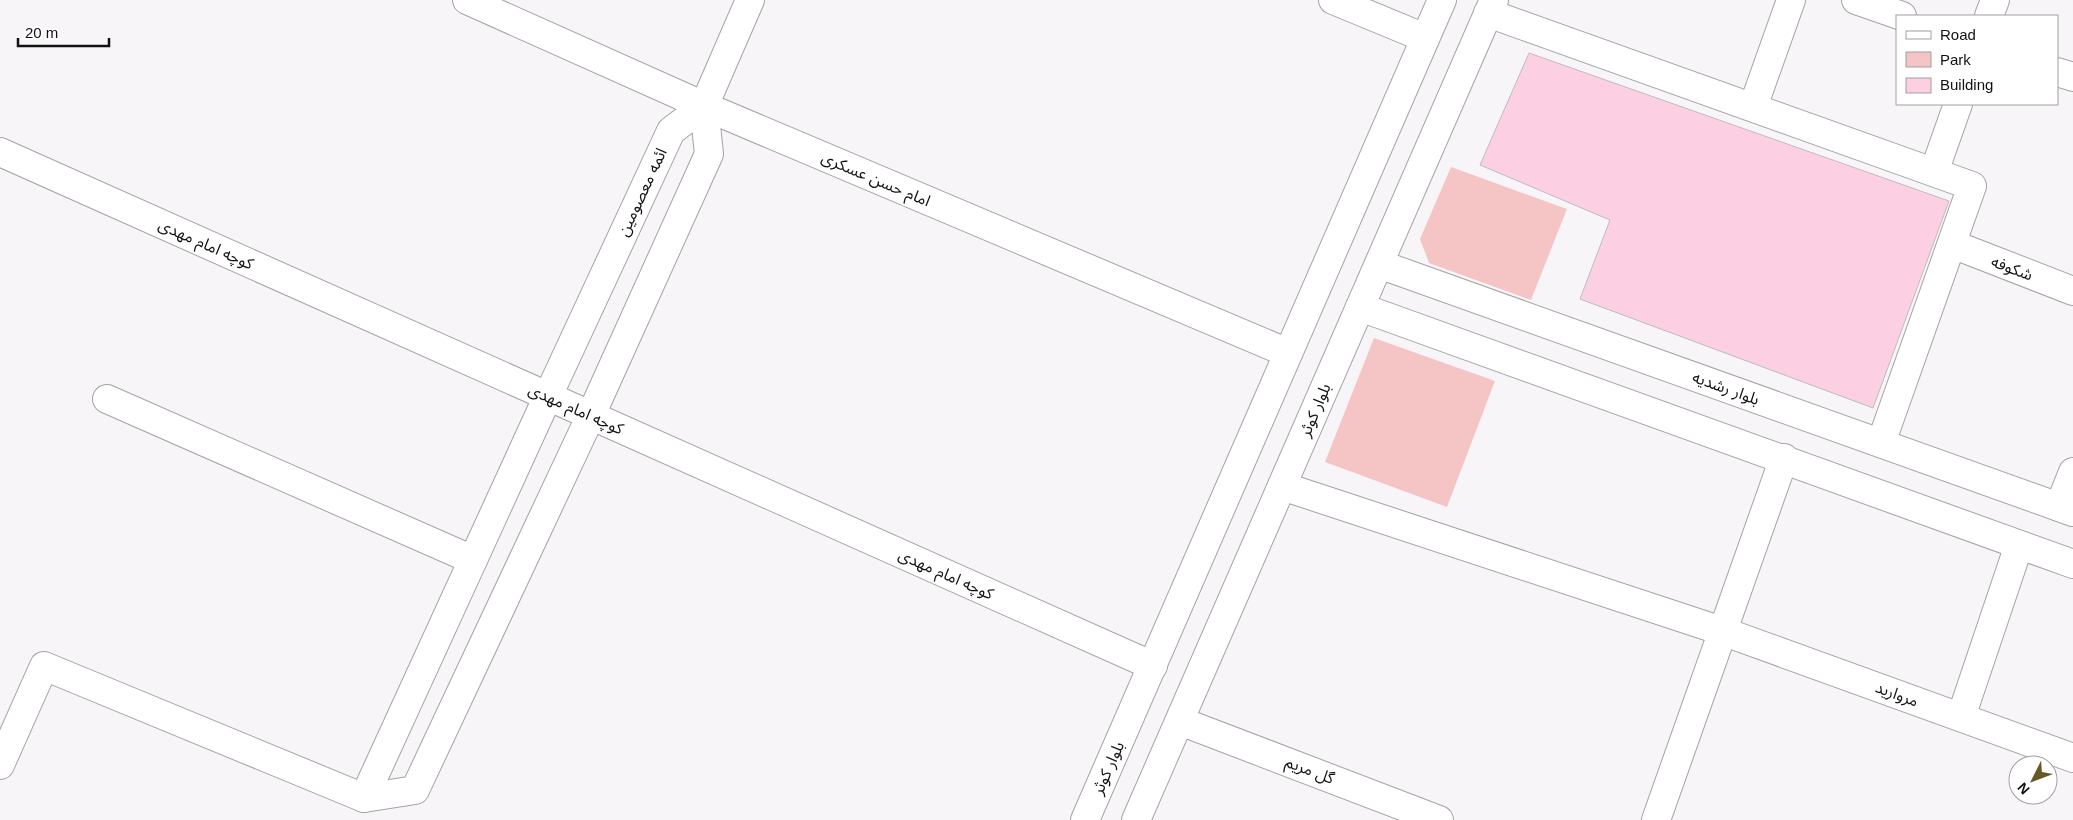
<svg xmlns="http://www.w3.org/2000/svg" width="2073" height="820" font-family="Arial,'Noto Sans Arabic',sans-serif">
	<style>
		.green { fill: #f5c5c6 }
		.building { fill: #fccfe3; stroke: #bfbbbc }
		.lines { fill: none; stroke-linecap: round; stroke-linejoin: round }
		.minor-casing { stroke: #a5a2a5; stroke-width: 30 }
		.tertiary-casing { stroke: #a5a2a5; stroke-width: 30 }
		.secondary-casing { stroke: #a5a2a5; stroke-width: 30 }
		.minor { stroke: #fff; stroke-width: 28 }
		.tertiary { stroke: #fff; stroke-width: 28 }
		.secondary { stroke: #fff; stroke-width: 28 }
		.labels { text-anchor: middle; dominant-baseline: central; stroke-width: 4; stroke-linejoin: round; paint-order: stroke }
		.street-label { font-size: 16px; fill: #121112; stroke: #fff }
	</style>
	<rect width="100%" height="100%" fill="#f8f5f8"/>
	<g class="green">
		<polygon points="1451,167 1567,209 1531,300 1429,263 1420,239"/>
		<polygon points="1374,338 1495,381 1447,507 1325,462"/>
	</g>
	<polygon class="building" points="1529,53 1949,201 1873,408 1580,299 1610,220 1480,165"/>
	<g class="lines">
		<defs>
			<g id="minor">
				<polyline points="467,0 704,106 1288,353"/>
				<polyline points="1333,0 1425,38"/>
				<polyline points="1856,0 1902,16"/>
				<polyline points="1488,13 1972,186 1881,443"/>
				<polyline points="1989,16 1995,0"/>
				<polyline points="2057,72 2073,77"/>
				<polyline points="1753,107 1791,0"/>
				<polyline points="0,152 1153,666"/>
				<polyline points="1934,172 1958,104"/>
				<polyline points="1952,244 2073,291"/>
				<polyline points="107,399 473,560"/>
				<polyline points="1282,486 1722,631 2073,758"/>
				<polyline points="2059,507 2073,472"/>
				<polyline points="1961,717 2019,545"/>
				<polyline points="1180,721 1439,820"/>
				<polyline points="0,765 44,666 364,798 415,790 591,415"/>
				<polyline points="364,798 548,396"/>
				<polyline points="1656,820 1784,458"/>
			</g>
			<g id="tertiary">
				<polyline points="1379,264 2073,512"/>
				<polyline points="1360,307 2073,564"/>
				<polyline points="548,396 671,131 704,106 750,0"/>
				<polyline points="591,415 709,154 704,106"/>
			</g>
			<g id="secondary">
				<polyline points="1085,820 1442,0"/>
				<polyline points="1136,820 1494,0"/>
			</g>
		</defs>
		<use href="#minor" class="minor-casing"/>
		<use href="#tertiary" class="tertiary-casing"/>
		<use href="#secondary" class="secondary-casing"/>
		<use href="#minor" class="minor"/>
		<use href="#tertiary" class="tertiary"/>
		<use href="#secondary" class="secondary"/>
	</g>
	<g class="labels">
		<g class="street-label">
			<text transform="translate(876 179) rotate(23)">امام حسن عسکری</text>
			<text transform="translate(642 192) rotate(-65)">ائمه معصومین</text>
			<text transform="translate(206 244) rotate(24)">کوچه امام مهدی</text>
			<text transform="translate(2012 268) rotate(21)">شکوفه</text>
			<text transform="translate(1726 388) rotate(20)">بلوار رشدیه</text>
			<text transform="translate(576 409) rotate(24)">کوچه امام مهدی</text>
			<text transform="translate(1315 410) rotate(-67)">بلوار کوثر</text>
			<text transform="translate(946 574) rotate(24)">کوچه امام مهدی</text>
			<text transform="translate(1897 694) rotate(20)">مروارید</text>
			<text transform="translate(1108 768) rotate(-66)">بلوار کوثر</text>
			<text transform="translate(1310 770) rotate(21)">گل مریم</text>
		</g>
	</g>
	<rect x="1896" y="15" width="162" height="90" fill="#ffffff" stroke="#a0a0a0"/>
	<rect x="1906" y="31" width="25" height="8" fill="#ffffff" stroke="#a0a0a0"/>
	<text x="1940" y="40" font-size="15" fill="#121112">Road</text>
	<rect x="1906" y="52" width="25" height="15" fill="#f5c5c6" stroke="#a0a0a0"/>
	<text x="1940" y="65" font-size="15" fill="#121112">Park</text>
	<rect x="1906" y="78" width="25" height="15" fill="#fccfe3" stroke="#a0a0a0"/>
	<text x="1940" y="90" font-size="15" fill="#121112">Building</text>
	<g transform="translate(2033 780) rotate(228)"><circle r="24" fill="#ffffff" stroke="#a0a0a0"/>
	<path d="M0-4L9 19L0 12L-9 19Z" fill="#655a27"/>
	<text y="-8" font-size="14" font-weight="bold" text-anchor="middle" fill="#121112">N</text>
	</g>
	<path d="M18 38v8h91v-8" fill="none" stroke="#121112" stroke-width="2.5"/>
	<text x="25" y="38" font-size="15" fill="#121112" stroke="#ffffff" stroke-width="4" paint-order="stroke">20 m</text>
</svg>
